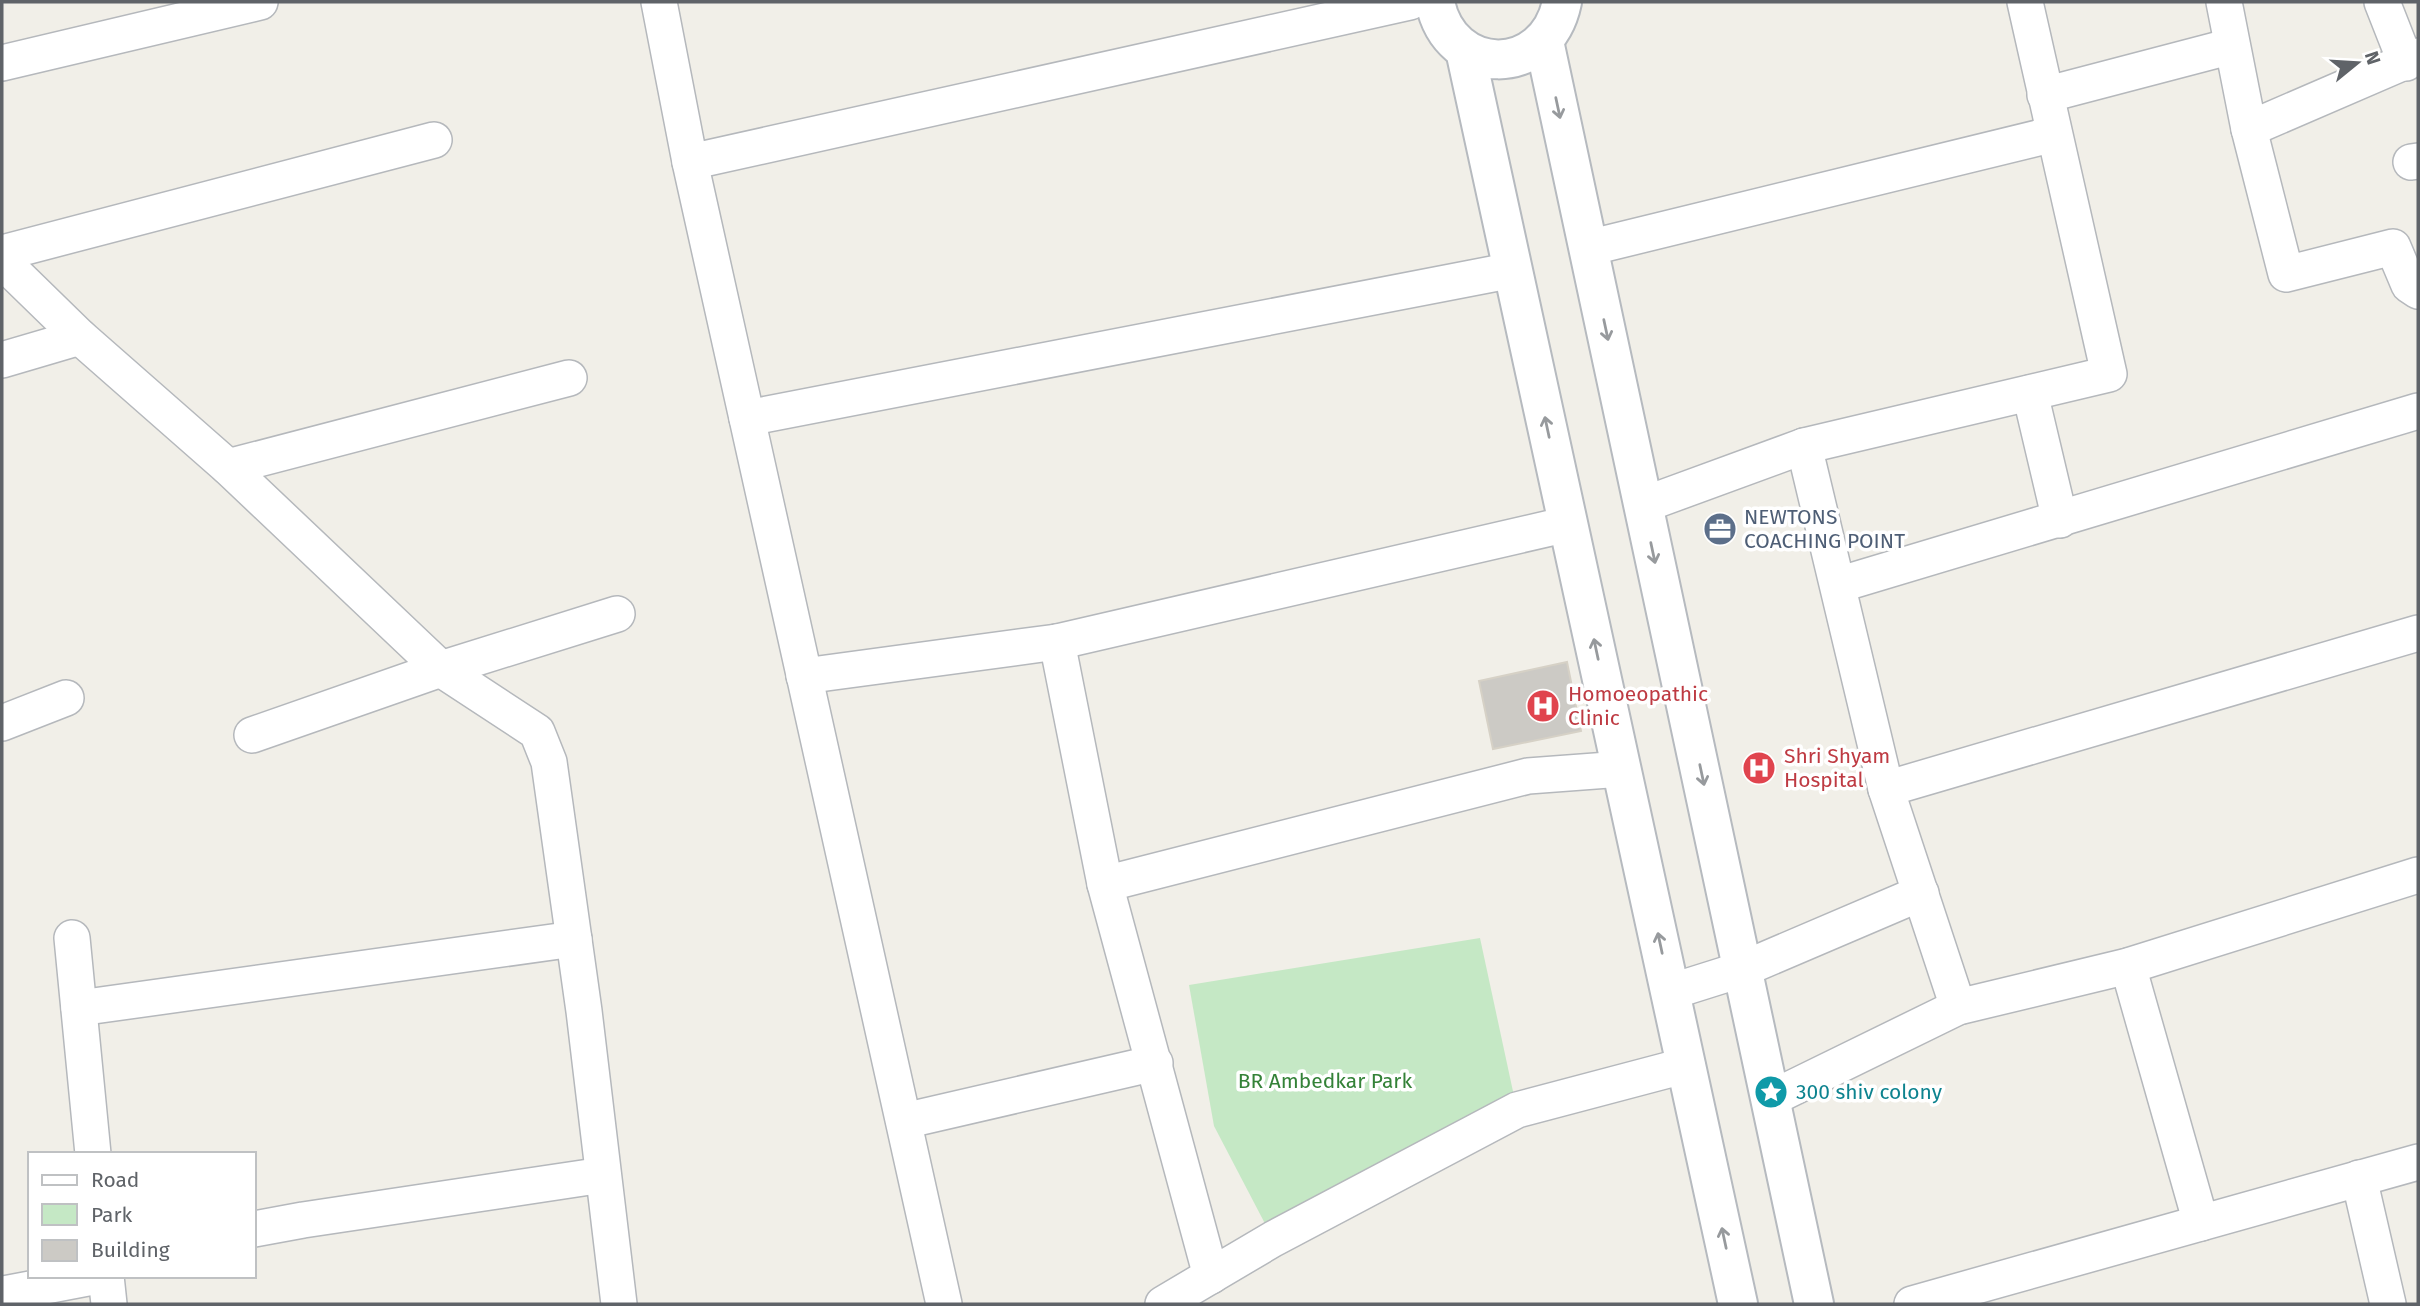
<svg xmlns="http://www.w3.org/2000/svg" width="2420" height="1306" font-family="'Fira Sans',sans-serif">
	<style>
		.green { fill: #c5e8c5 }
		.building { fill: #cccac5; stroke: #d6d1c6; stroke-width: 2 }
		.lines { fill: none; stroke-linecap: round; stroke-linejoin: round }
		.street-casing { stroke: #b5b8bc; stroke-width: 38 }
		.secondary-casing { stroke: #b6babf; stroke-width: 42 }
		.street { stroke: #fff; stroke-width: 35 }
		.secondary { stroke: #fff; stroke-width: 38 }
		.oneway { stroke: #979a9d }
		.labels { text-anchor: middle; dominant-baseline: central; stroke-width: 7; stroke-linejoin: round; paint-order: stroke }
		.service-label { font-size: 21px; fill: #4e5e75; stroke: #fff; text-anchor: start }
		.health-label { font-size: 21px; fill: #be3a42; stroke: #fff; text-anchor: start }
		.park-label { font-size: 21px; fill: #348238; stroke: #fff }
		.culture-label { font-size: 21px; fill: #0d838f; stroke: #fff; text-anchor: start }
	</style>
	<rect width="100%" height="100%" fill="#f1efe8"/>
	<polygon class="green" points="1480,938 1517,1110 1273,1239 1214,1126 1189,985"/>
	<polygon class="building" points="1567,662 1581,731 1493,749 1479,681"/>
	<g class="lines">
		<defs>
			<g id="street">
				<polyline points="659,2 690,162 944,1304"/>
				<polyline points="2224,2 2249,129 2418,56"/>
				<polyline points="2382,2 2406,63"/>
				<polyline points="2,63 260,2"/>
				<polyline points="2045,95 2232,46"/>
				<polyline points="2249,129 2286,274 2393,247 2409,285 2418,291"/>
				<polyline points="690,162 1410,2"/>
				<polyline points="2411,162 2418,161"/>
				<polyline points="1588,248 2054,134"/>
				<polyline points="2,253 434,140"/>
				<polyline points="2,261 80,337 228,467 441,669 537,732 549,762 584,1011 619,1304"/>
				<polyline points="2,360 80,337"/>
				<polyline points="2030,393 2060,520"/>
				<polyline points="747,418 1513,270"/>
				<polyline points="1804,446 1886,789 1958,1007"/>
				<polyline points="228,467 569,378"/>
				<polyline points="1643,505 1804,446 2109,374 2025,2"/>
				<polyline points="1838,585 2418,411"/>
				<polyline points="1057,642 1105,884 1211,1276"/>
				<polyline points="804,676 1057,642 1568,524"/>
				<polyline points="2,723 66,698"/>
				<polyline points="252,735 441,669 617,614"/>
				<polyline points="1886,789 2418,633"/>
				<polyline points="1105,884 1528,776 1622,769"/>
				<polyline points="72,938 93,1154"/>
				<polyline points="2128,966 2201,1223"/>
				<polyline points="1670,992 1743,969 1921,893"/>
				<polyline points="79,1008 574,939"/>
				<polyline points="1770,1099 1958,1007 2128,966 2418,875"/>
				<polyline points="904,1121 1155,1063"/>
				<polyline points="2359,1178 2388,1304"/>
				<polyline points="254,1229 303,1220 603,1175"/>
				<polyline points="106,1276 109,1304"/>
				<polyline points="4,1294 98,1276"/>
				<polyline points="1163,1304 1273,1239 1517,1110 1687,1065"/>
				<polyline points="1912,1304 2418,1162"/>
			</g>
			<g id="secondary">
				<path d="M1435,2C1450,78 1546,79 1562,2"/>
				<polyline points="1544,41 1814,1304"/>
				<polyline points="1465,50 1738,1304"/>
			</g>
		</defs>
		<use href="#street" class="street-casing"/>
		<use href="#secondary" class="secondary-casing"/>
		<use href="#street" class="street"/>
		<use href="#secondary" class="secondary"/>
	</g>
	<defs><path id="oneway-shaft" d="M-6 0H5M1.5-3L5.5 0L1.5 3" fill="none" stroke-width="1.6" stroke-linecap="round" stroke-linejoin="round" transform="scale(1.75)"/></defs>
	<g class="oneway">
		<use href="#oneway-shaft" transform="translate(1558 108) rotate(78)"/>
		<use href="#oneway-shaft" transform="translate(1606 330) rotate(78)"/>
		<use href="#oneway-shaft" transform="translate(1547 427) rotate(-102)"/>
		<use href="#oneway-shaft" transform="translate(1653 553) rotate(78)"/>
		<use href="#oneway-shaft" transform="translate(1596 649) rotate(-102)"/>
		<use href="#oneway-shaft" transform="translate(1702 775) rotate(78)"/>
		<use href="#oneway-shaft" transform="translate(1660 943) rotate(-102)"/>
		<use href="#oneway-shaft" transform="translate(1724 1238) rotate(-102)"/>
	</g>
	<defs>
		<symbol id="office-disc" viewBox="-11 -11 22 22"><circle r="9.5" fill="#5c6f8a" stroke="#fff"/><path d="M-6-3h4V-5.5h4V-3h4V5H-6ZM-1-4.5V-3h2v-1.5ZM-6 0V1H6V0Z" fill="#fff"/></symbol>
		<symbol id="hospital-disc" viewBox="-11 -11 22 22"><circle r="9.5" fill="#e0444e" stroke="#fff"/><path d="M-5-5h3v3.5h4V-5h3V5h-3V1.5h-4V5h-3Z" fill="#fff"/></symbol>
		<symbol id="sight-disc" viewBox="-11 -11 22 22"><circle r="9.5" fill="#0f9aa8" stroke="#fff"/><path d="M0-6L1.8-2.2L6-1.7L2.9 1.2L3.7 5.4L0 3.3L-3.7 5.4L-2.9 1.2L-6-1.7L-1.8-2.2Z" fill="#fff"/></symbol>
	</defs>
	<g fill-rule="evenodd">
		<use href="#office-disc" x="1701" y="510" width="38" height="38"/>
		<use href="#hospital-disc" x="1524" y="687" width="38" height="38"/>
		<use href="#hospital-disc" x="1740" y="749" width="38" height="38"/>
		<use href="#sight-disc" x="1752" y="1073" width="38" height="38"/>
	</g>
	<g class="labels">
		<g class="service-label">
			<text x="1744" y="517">NEWTONS<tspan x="1744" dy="24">COACHING POINT</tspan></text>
		</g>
		<g class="health-label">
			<text x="1568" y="694">Homoeopathic<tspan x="1568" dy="24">Clinic</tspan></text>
			<text x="1784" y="756">Shri Shyam<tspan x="1784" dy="24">Hospital</tspan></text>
		</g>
		<g class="park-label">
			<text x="1325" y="1081">BR Ambedkar Park</text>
		</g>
		<g class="culture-label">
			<text x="1796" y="1092">300 shiv colony</text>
		</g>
	</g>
	<rect width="2420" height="1306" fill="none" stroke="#5f6368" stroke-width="7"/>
	<rect x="28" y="1152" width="228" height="126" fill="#ffffff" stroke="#bfc1c3" stroke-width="2"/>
	<rect x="42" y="1175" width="35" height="10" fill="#ffffff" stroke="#bfc1c3" stroke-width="2"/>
	<text x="91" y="1187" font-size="21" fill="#5f6368">Road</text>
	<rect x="42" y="1204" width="35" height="21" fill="#c5e8c5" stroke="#bfc1c3" stroke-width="2"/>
	<text x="91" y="1222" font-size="21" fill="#5f6368">Park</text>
	<rect x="42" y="1240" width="35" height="21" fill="#cccac5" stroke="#bfc1c3" stroke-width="2"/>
	<text x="91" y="1257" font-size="21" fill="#5f6368">Building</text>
	<g transform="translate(2357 63) rotate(72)" stroke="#ffffff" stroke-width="5" paint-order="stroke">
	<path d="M0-5L12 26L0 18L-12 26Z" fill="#5f6368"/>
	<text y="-10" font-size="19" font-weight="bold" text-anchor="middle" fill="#5f6368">N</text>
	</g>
</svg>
